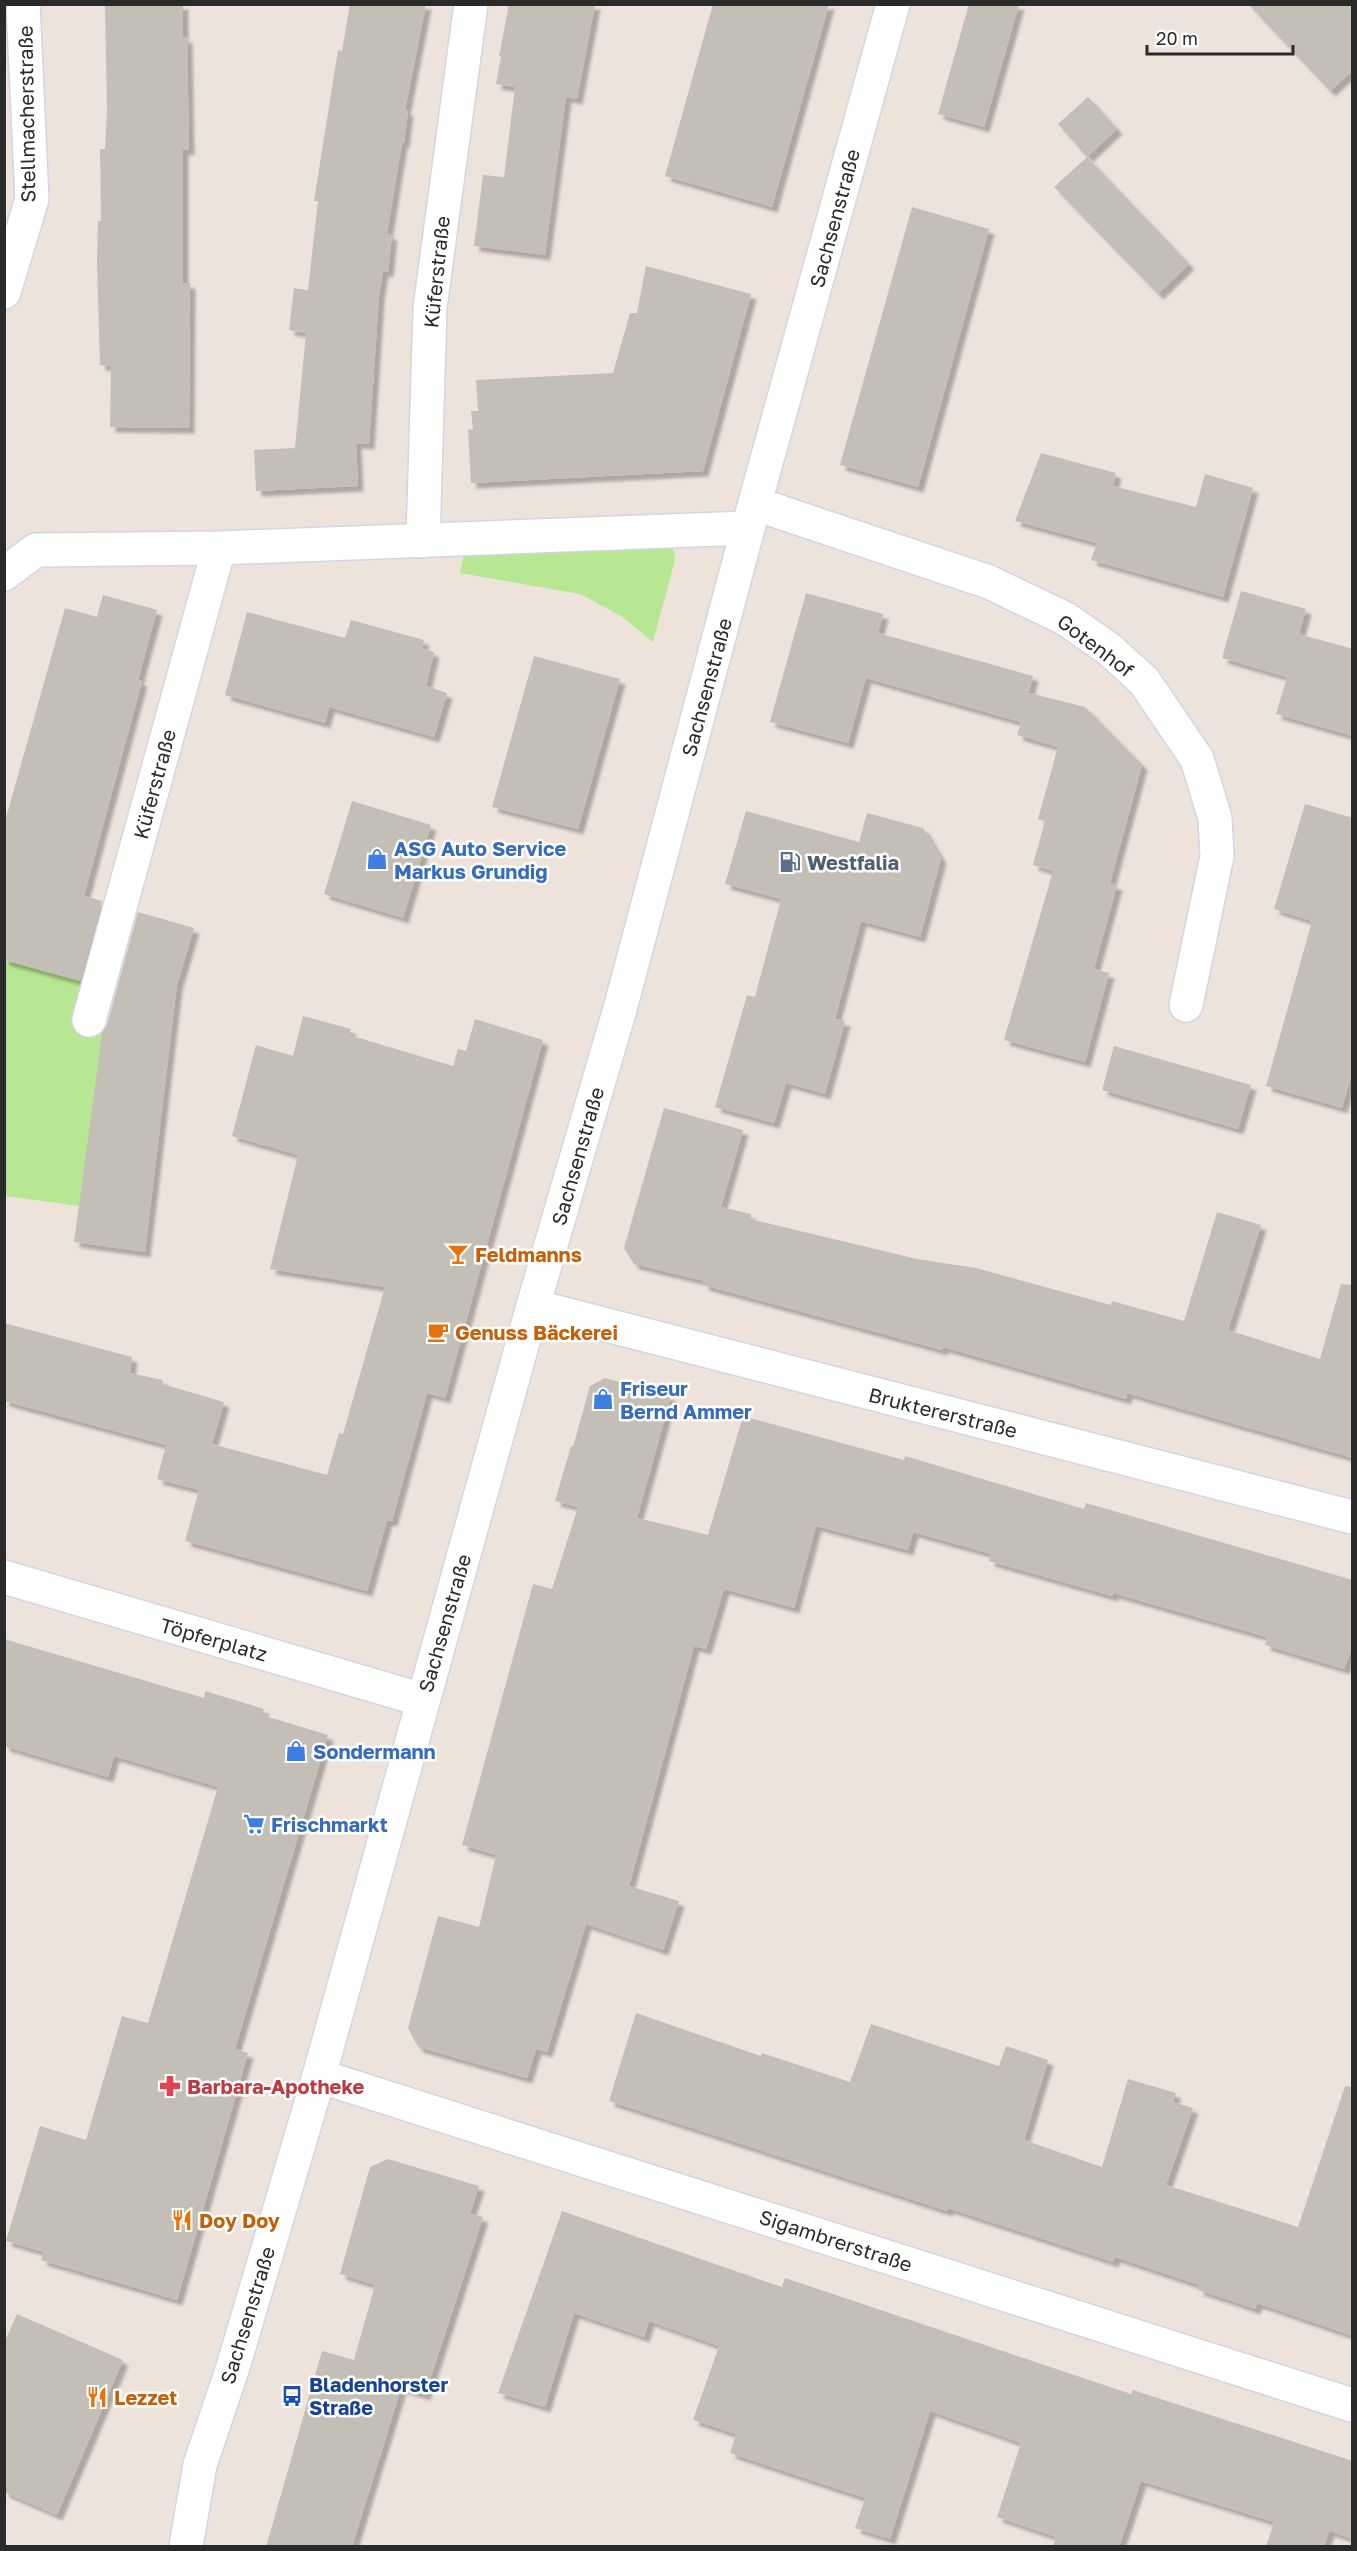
<svg xmlns="http://www.w3.org/2000/svg" width="1357" height="2551" font-family="'Golos Text',sans-serif">
	<style>
		.green { fill: #b8e794 }
		.building { fill: #c4bfb6; filter: url(#shadow) }
		.lines { fill: none; stroke-linecap: round; stroke-linejoin: round }
		.street-casing { stroke: #d0d6e4; stroke-width: 36 }
		.secondary-casing { stroke: #d0d6e4; stroke-width: 36 }
		.street { stroke: #fff; stroke-width: 33 }
		.secondary { stroke: #fff; stroke-width: 33 }
		.labels { text-anchor: middle; dominant-baseline: central; stroke-width: 5; stroke-linejoin: round; paint-order: stroke }
		.street-label { font-size: 20px; fill: #2a2a2a; stroke: #fff }
		.shop-label { font-size: 20px; font-weight: bold; fill: #366cbe; stroke: #fff; text-anchor: start }
		.service-label { font-size: 20px; font-weight: bold; fill: #4e5e75; stroke: #fff; text-anchor: start }
		.food-label { font-size: 20px; font-weight: bold; fill: #c56008; stroke: #fff; text-anchor: start }
		.health-label { font-size: 20px; font-weight: bold; fill: #be3a42; stroke: #fff; text-anchor: start }
		.transit-label { font-size: 20px; font-weight: bold; fill: #164399; stroke: #fff; text-anchor: start }
	</style>
	<defs>
		<filter id="shadow"><feDropShadow dx="5.5" dy="5.5" stdDeviation="1.5" flood-color="#0004"/></filter>
	</defs>
	<rect width="100%" height="100%" fill="#ede3db"/>
	<g class="green">
		<polygon points="667,546 674,550 675,560 653,642 621,616 580,594 460,573 464,552"/>
		<polygon points="4,960 92,982 106,1004 79,1206 5,1196"/>
	</g>
	<g class="building">
		<polygon points="105,4 183,4 183,38 187,37 189,150 183,149 183,283 190,283 189,428 110,427 111,366 100,365 97,262 98,221 101,221 100,149 105,149 107,112"/>
		<polygon points="350,4 426,4 405,110 408,111 404,142 402,143 387,234 392,235 388,272 383,271 379,296 369,444 356,443 358,486 256,491 254,450 295,448 306,333 289,330 294,288 308,290 318,201 314,201 338,50 342,51"/>
		<polygon points="509,4 595,4 577,99 566,97 545,255 474,246 483,175 504,177 515,87 496,84 501,56 499,56"/>
		<polygon points="713,4 829,4 772,207 665,176"/>
		<polygon points="969,4 1019,4 984,127 938,114"/>
		<polygon points="1248,4 1353,4 1353,70 1330,91"/>
		<polygon points="1088,97 1117,129 1087,157 1058,124"/>
		<polygon points="1087,157 1189,264 1158,294 1054,187"/>
		<polygon points="912,207 989,229 918,487 840,465"/>
		<polygon points="646,266 751,294 703,471 471,483 468,430 473,429 471,411 478,411 476,380 613,373 630,313 637,313"/>
		<polygon points="1041,453 1116,473 1113,486 1196,507 1205,474 1253,488 1223,597 1091,560 1097,543 1015,521"/>
		<polygon points="1241,591 1306,609 1299,634 1353,649 1353,736 1276,714 1287,677 1222,658"/>
		<polygon points="806,593 883,614 878,633 1033,676 1022,719 1030,693 1085,707 1142,765 1110,883 1117,885 1094,969 1109,973 1085,1062 1004,1040 1053,871 1033,865 1045,821 1038,819 1058,747 1017,735 1021,722 866,678 848,743 770,722"/>
		<polygon points="103,595 157,610 138,680 142,681 84,896 102,901 80,981 4,960 4,825 65,608 97,617"/>
		<polygon points="247,612 345,638 351,620 424,640 422,648 434,652 426,686 447,693 434,737 329,707 325,723 225,695"/>
		<polygon points="534,656 620,679 578,829 492,807"/>
		<polygon points="352,801 431,825 403,918 324,894"/>
		<polygon points="1305,804 1353,818 1353,1069 1342,1108 1266,1086 1312,921 1274,909"/>
		<polygon points="746,811 859,842 867,813 923,828 941,858 920,937 861,921 835,1019 845,1021 825,1094 786,1083 774,1123 715,1107 747,995 755,997 781,899 725,884"/>
		<polygon points="138,912 194,928 177,985 145,1252 74,1242 102,1033 107,1025"/>
		<polygon points="303,1016 351,1029 349,1035 453,1066 458,1049 466,1051 475,1019 543,1040 445,1398 427,1393 392,1521 387,1520 367,1591 185,1541 199,1490 157,1479 166,1445 4,1401 4,1323 132,1357 130,1373 163,1380 162,1384 224,1402 212,1444 327,1475 339,1433 343,1434 385,1287 270,1269 298,1155 232,1136 256,1045 293,1056"/>
		<polygon points="1114,1046 1251,1085 1238,1129 1102,1090"/>
		<polygon points="664,1108 743,1130 721,1207 751,1214 750,1219 917,1259 976,1268 1111,1305 1112,1301 1184,1321 1217,1212 1261,1225 1228,1330 1320,1359 1341,1284 1353,1285 1353,1458 1127,1393 1126,1399 943,1347 942,1350 703,1285 704,1281 634,1264 624,1248"/>
		<polygon points="605,1378 671,1396 637,1518 708,1535 743,1416 904,1460 905,1456 1084,1509 1086,1503 1353,1580 1353,1644 1344,1669 1265,1645 1267,1637 1113,1593 1112,1596 989,1561 991,1554 913,1532 908,1550 816,1526 794,1608 724,1589 706,1649 694,1646 629,1886 679,1901 663,1950 586,1924 547,2052 536,2049 527,2078 418,2047 408,2028 438,1916 479,1927 496,1855 462,1845 533,1584 552,1589 578,1507 555,1501 571,1446 573,1447 590,1386"/>
		<polygon points="4,1639 204,1698 205,1691 264,1709 262,1715 328,1735 235,2049 248,2053 177,2300 41,2260 44,2252 6,2241 40,2126 86,2140 122,2016 148,2023 218,1787 114,1756 108,1777 4,1746"/>
		<polygon points="636,2013 761,2056 762,2053 850,2082 871,2024 999,2066 1006,2046 1048,2060 1024,2140 1102,2167 1128,2079 1176,2093 1173,2102 1193,2108 1166,2185 1298,2227 1345,2086 1353,2087 1353,2336 1257,2303 1255,2309 1229,2300 1198,2290 1199,2285 1115,2257 1113,2262 948,2208 947,2211 609,2101"/>
		<polygon points="388,2159 479,2186 470,2214 483,2217 425,2395 401,2388 352,2547 266,2547 322,2351 354,2360 375,2285 340,2274 370,2167"/>
		<polygon points="562,2211 782,2287 785,2278 1131,2394 1133,2390 1353,2461 1353,2539 1329,2531 1324,2547 1266,2547 1274,2522 1141,2481 1119,2547 1053,2547 1056,2537 997,2517 1021,2443 930,2411 890,2539 855,2528 865,2498 730,2453 736,2434 693,2420 719,2346 649,2321 644,2337 574,2313 545,2407 498,2393"/>
		<polygon points="17,2314 123,2360 57,2515 4,2492 4,2343"/>
	</g>
	<g class="lines">
		<defs>
			<g id="street">
				<polyline points="4,292 32,199 23,4"/>
				<polyline points="756,504 989,582 1066,619 1110,650 1144,681 1197,759 1215,818 1217,856 1186,1005"/>
				<polyline points="423,541 430,308 471,4"/>
				<polyline points="4,574 36,550 219,548 748,528"/>
				<polyline points="89,1020 219,548"/>
				<polyline points="533,1306 1352,1517"/>
				<polyline points="4,1577 423,1700"/>
				<polyline points="319,2076 1352,2405"/>
			</g>
			<polyline id="secondary" points="186,2546 200,2465 233,2367 319,2076 533,1306 620,1009 748,528 893,4"/>
		</defs>
		<use href="#street" class="street-casing"/>
		<use href="#secondary" class="secondary-casing"/>
		<use href="#street" class="street"/>
		<use href="#secondary" class="secondary"/>
	</g>
	<defs>
		<symbol id="shop-bare" viewBox="-9 -9 18 18"><path d="M-5-2.5h2.3a2.7 3.5 0 0 1 5.4 0H5L5.5 6h-11ZM-1.5-2.5h3a1.5 2.3 0 0 0-3 0Z" fill="#3f7fe0" stroke="#fff" stroke-width="2.5" paint-order="stroke"/></symbol>
		<symbol id="fuel-bare" viewBox="-9 -9 18 18"><path d="M-5.5-6h7V0h2V4h1.3V-2.5L3-4.5l.8-.8L6-3V5H2.5V1h-1V6h-7ZM-4.2-4.7v3.2H.2V-4.7Z" fill="#5c6f8a" stroke="#fff" stroke-width="2.5" paint-order="stroke"/></symbol>
		<symbol id="bar-bare" viewBox="-9 -9 18 18"><path d="M-6-5H6L.8 .8V4.5H3.5V6h-7V4.5H-.8V.8Z" fill="#e8710a" stroke="#fff" stroke-width="2.5" paint-order="stroke"/></symbol>
		<symbol id="cafe-bare" viewBox="-9 -9 18 18"><path d="M-5.5-4.5H6V0H3Q3 3.5 0 3.5H-2.5Q-5.5 3.5-5.5 0ZM3-3.2v2h1.7v-2ZM-6 4.5H4V6H-6Z" fill="#e8710a" stroke="#fff" stroke-width="2.5" paint-order="stroke"/></symbol>
		<symbol id="supermarket-bare" viewBox="-9 -9 18 18"><path d="M-6-5.5h2.5l.6 2H6L4.5 2H-2.5L-4.4-4H-6ZM-1.5 3.2a1.3 1.3 0 1 0 .1 0ZM3 3.2a1.3 1.3 0 1 0 .1 0Z" fill="#3f7fe0" stroke="#fff" stroke-width="2.5" paint-order="stroke"/></symbol>
		<symbol id="pharmacy-bare" viewBox="-9 -9 18 18"><path d="M-2-6h4v4h4v4h-4v4h-4v-4h-4v-4h4Z" fill="#e0444e" stroke="#fff" stroke-width="2.5" paint-order="stroke"/></symbol>
		<symbol id="restaurant-bare" viewBox="-9 -9 18 18"><path d="M-5-6h1v4h1v-4h1v4h1v-4h1v5L-1.5 .5V6h-2V.5L-5-1ZM5-6V6H3V1.5H1.5Q1.5-4 5-6Z" fill="#e8710a" stroke="#fff" stroke-width="2.5" paint-order="stroke"/></symbol>
		<symbol id="bus-bare" viewBox="-9 -9 18 18"><path d="M-5-6H5V4H4V6H2V4H-2V6H-4V4H-5ZM-3.5-4V0h7V-4ZM-3.5 1.2v1.5H-2V1.2ZM2 1.2v1.5H3.5V1.2Z" fill="#1a4fb4" stroke="#fff" stroke-width="2.5" paint-order="stroke"/></symbol>
	</defs>
	<g fill-rule="evenodd">
		<use href="#shop-bare" x="362" y="844" width="30" height="30"/>
		<use href="#fuel-bare" x="775" y="847" width="30" height="30"/>
		<use href="#bar-bare" x="443" y="1239" width="30" height="30"/>
		<use href="#cafe-bare" x="423" y="1317" width="30" height="30"/>
		<use href="#shop-bare" x="588" y="1384" width="30" height="30"/>
		<use href="#shop-bare" x="281" y="1736" width="30" height="30"/>
		<use href="#supermarket-bare" x="239" y="1809" width="30" height="30"/>
		<use href="#pharmacy-bare" x="155" y="2071" width="30" height="30"/>
		<use href="#restaurant-bare" x="167" y="2205" width="30" height="30"/>
		<use href="#bus-bare" x="277" y="2381" width="30" height="30"/>
		<use href="#restaurant-bare" x="82" y="2382" width="30" height="30"/>
	</g>
	<g class="labels">
		<g class="street-label">
			<text transform="translate(26 114) rotate(-91)">Stellmacherstraße</text>
			<text transform="translate(834 218) rotate(-75)">Sachsenstraße</text>
			<text transform="translate(436 272) rotate(-84)">Küferstraße</text>
			<text transform="translate(1096 645) rotate(37)">Gotenhof</text>
			<text transform="translate(706 687) rotate(-75)">Sachsenstraße</text>
			<text transform="translate(154 784) rotate(-75)">Küferstraße</text>
			<text transform="translate(577 1156) rotate(-74)">Sachsenstraße</text>
			<text transform="translate(943 1412) rotate(14)">Bruktererstraße</text>
			<text transform="translate(444 1623) rotate(-74)">Sachsenstraße</text>
			<text transform="translate(214 1639) rotate(16)">Töpferplatz</text>
			<text transform="translate(836 2240) rotate(18)">Sigambrerstraße</text>
			<text transform="translate(247 2315) rotate(-73)">Sachsenstraße</text>
		</g>
		<g class="shop-label">
			<text x="394" y="848">ASG Auto Service<tspan x="394" dy="23">Markus Grundig</tspan></text>
			<text x="620" y="1388">Friseur<tspan x="620" dy="23">Bernd Ammer</tspan></text>
			<text x="313" y="1751">Sondermann</text>
			<text x="271" y="1824">Frischmarkt</text>
		</g>
		<g class="service-label">
			<text x="807" y="862">Westfalia</text>
		</g>
		<g class="food-label">
			<text x="475" y="1254">Feldmanns</text>
			<text x="455" y="1332">Genuss Bäckerei</text>
			<text x="199" y="2220">Doy Doy</text>
			<text x="114" y="2397">Lezzet</text>
		</g>
		<g class="health-label">
			<text x="187" y="2086">Barbara-Apotheke</text>
		</g>
		<g class="transit-label">
			<text x="309" y="2384">Bladenhorster<tspan x="309" dy="23">Straße</tspan></text>
		</g>
	</g>
	<rect width="1357" height="2551" fill="none" stroke="#2a2a2a" stroke-width="12"/>
	<path d="M1147 45v9h146v-9" fill="none" stroke="#2a2a2a" stroke-width="3"/>
	<text x="1156" y="45" font-size="18" fill="#2a2a2a" stroke="#ffffff" stroke-width="4.5" paint-order="stroke">20 m</text>
</svg>
